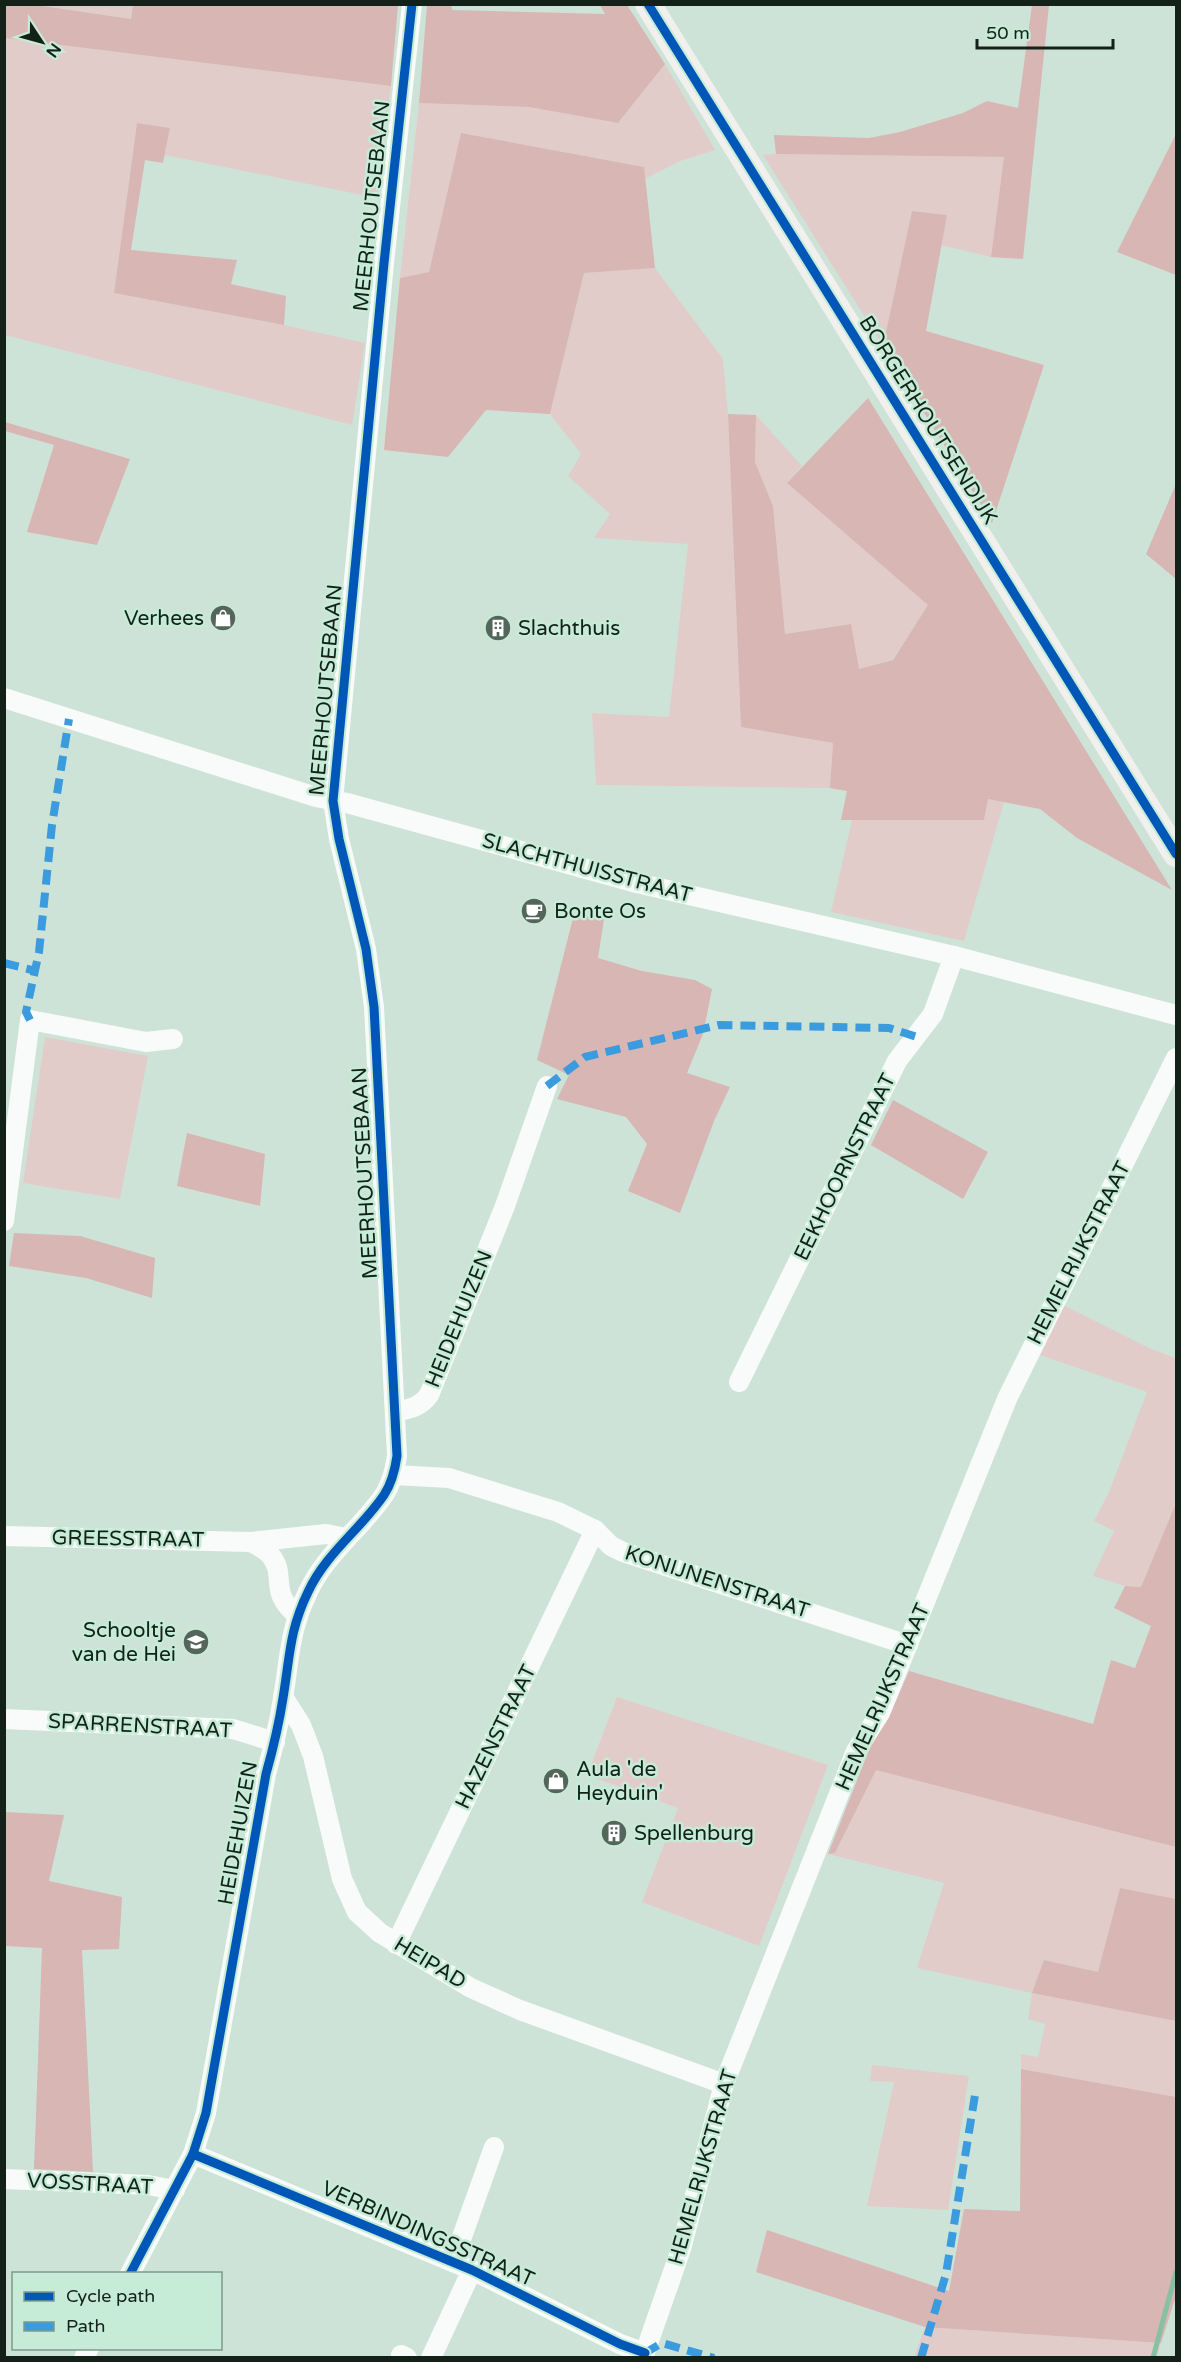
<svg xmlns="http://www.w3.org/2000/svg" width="1181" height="2362" font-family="'Varela Round',sans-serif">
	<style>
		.green { fill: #e2ccc9 }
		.forest { fill: #d7b6b4 }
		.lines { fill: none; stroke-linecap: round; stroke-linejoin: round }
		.stream { stroke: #87c0a2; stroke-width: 5 }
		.minor { stroke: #f8fbf9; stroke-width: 20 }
		.major { stroke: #f2f0ee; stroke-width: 26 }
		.quiet { stroke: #3b9bdf; stroke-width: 8; stroke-dasharray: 15 8; stroke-linecap: butt }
		.cycleway-casing { stroke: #c6ebd6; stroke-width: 13 }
		.cycleway { stroke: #0057b8; stroke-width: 9 }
		.labels { text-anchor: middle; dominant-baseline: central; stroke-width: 5; stroke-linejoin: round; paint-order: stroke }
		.street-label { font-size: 21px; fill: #132119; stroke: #c6ebd6 }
		.poi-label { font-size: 21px; fill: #132119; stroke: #c6ebd6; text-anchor: start }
	</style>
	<rect width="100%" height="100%" fill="#cee3d7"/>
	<g class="green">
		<polygon points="36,5 133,5 131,19"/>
		<polygon points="4,38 391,86 377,198 165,155 170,128 137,123 114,293 284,325 365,343 352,425 5,335"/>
		<polygon points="665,64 715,150 680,161 645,179 644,167 461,133 429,272 400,278 419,103 529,107 618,123"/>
		<polygon points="776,154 1004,157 991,257 941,245 947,215 912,211 883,346 763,155"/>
		<polygon points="655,268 723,359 728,414 741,727 833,743 830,788 596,785 592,713 669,717 688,544 594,538 610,514 568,476 581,454 550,414 584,273"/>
		<polygon points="756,415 802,466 787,483 929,605 892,660 859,669 850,624 785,634 773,506 755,462"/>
		<polygon points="988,799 1004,802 964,941 831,912 852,820 984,820"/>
		<polygon points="45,1037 148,1056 120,1199 23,1183"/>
		<polygon points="1063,1305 1151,1349 1176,1358 1176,1503 1141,1587 1125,1586 1093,1576 1114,1531 1094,1521 1109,1492 1147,1392 1040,1355"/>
		<polygon points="617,1697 828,1765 759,1946 642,1902 678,1808 587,1775"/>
		<polygon points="876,1769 1176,1847 1176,1899 1120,1888 1098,1972 1044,1960 1033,1993 1176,2021 1176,2097 1021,2069 1021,2054 1038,2057 1045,2024 1028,2019 1032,1993 917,1968 944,1883 828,1854 835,1853"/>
		<polygon points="872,2065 969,2076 948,2210 867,2206 894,2082 870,2081"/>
		<polygon points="925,2327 1161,2343 1157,2357 914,2358"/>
	</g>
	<g class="forest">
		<polygon points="5,4 36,5 131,19 133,5 398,5 391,86 5,38"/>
		<polygon points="427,5 451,5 452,10 605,14 600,5 627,5 665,64 618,123 529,107 419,103"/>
		<polygon points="1032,5 1049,5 1023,259 991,257 1004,157 776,154 774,135 869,138 900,132 963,113 987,101 1018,108"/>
		<polygon points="137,123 170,128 163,163 145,160 131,250 237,260 231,284 286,296 284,325 114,293"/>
		<polygon points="461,133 644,167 655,268 584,273 550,414 486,410 448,457 384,450 400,278 429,272"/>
		<polygon points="1176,134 1176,275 1117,252"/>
		<polygon points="912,211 947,215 926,331 1044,365 992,523 883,346"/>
		<polygon points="868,398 1172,890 1077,838 1040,809 988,799 984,820 841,820 847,791 830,788 833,743 741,727 728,414 756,415 755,462 773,506 785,634 851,624 859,669 893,660 928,605 787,483"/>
		<polygon points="5,422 130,459 97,545 27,532 54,445 5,431"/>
		<polygon points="1176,484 1176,579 1146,554"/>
		<polygon points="574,914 604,919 598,958 642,971 695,980 712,989 703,1034 687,1073 730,1087 714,1121 680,1213 628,1191 647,1144 626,1117 557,1099 569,1075 537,1060"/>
		<polygon points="893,1100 988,1152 963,1199 871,1145"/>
		<polygon points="187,1133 265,1154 260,1206 177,1186"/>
		<polygon points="14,1233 80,1236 155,1258 152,1298 86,1278 9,1266"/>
		<polygon points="1176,1503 1176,1847 876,1770 835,1853 828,1854 873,1740 889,1717 909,1671 1093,1724 1111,1660 1135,1668 1151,1626 1114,1608 1125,1586 1141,1587"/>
		<polygon points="5,1812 64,1815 49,1881 122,1897 119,1949 82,1950 93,2172 34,2169 42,1948 5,1946"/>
		<polygon points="1120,1888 1176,1899 1176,2021 1032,1993 1044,1960 1098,1972"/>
		<polygon points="1021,2069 1176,2097 1176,2296 1161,2343 925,2327 756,2272 767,2230 949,2291 964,2209 1020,2211"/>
	</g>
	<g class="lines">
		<polyline class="stream" points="1153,2358 1176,2272"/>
		<g class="minor">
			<polyline points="4,698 316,797 347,803 637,883 954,956 1176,1015"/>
			<polyline points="4,1221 30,1020 146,1042 173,1039"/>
			<polyline points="739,1382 897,1061 933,1014 954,956"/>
			<path d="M395,1412C410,1409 420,1407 429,1395L505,1206L547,1086"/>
			<polyline points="394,1475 449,1478 558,1512 595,1530 611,1546 623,1552 908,1645"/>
			<polyline points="4,1536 251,1542 326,1534 346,1538"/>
			<path d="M251,1542C258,1546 266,1549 271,1556C287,1576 268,1592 297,1615"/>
			<polyline points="283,1697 301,1725 313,1756 342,1879 357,1912 380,1933 471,1988 520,2010 724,2084"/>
			<polyline points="4,1719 233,1729 275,1742"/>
			<polyline points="396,1944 595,1530"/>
			<polyline points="193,2154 472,2270 620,2344 645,2353"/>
			<polyline points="4,2179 148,2185 175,2190"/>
			<polyline points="453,2262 494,2147"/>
			<path d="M130,2274L193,2154L206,2113L266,1774C273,1749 279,1724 283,1698C290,1657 289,1631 308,1592C326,1553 361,1529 384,1495C392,1483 395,1470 397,1456L374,1007L366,949L339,839L333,801L384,263L412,4"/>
			<polyline points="401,2355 407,2358"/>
			<polyline points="84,2358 89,2348"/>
			<polyline points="431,2358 472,2270"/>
			<polyline points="643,2358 681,2249 724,2084 856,1751 880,1713 1007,1399 1176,1058"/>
		</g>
		<polyline class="major" points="648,4 1176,854"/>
		<g class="quiet">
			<polyline points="4,963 36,971"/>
			<polyline points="30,1020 26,1012 39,952 52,825 69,719"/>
			<polyline points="547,1086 585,1057 719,1025 889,1028 917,1037"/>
			<polyline points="645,2353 662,2343 714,2358"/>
			<polyline points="921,2358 946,2274 975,2095"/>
		</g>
		<defs>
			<g id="cycleway">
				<polyline points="648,4 1176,854"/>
				<polyline points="193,2154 472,2270 620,2344 645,2353"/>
				<path d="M130,2274L193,2154L206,2113L266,1774C273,1749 279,1724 283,1698C290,1657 289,1631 308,1592C326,1553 361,1529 384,1495C392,1483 395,1470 397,1456L374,1007L366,949L339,839L333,801L384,263L412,4"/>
			</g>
		</defs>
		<use href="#cycleway" class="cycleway-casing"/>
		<use href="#cycleway" class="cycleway"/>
	</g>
	<defs>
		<symbol id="shop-disc" viewBox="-11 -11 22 22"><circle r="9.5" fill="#54655c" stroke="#c6ebd6"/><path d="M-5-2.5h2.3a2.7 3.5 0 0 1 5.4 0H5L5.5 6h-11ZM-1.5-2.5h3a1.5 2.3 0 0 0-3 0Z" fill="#fff"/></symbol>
		<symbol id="building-disc" viewBox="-11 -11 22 22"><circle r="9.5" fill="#54655c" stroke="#c6ebd6"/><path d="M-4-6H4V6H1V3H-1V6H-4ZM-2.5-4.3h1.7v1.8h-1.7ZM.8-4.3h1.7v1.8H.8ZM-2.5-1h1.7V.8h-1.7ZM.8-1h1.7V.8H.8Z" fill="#fff"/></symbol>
		<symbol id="cafe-disc" viewBox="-11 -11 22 22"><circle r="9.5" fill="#54655c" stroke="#c6ebd6"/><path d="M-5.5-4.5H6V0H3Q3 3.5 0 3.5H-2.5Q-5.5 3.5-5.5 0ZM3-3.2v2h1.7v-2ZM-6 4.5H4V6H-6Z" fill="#fff"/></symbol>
		<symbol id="school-disc" viewBox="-11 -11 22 22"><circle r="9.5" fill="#54655c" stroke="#c6ebd6"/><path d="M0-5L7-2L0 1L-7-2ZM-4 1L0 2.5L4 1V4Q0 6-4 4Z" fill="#fff"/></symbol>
	</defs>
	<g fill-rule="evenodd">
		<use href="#shop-disc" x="208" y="603" width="30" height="30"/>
		<use href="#building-disc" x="483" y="613" width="30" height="30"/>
		<use href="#cafe-disc" x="519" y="896" width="30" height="30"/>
		<use href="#school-disc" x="181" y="1627" width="30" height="30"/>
		<use href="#shop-disc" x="541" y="1766" width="30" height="30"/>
		<use href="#building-disc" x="599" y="1818" width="30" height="30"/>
	</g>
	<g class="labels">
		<g class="street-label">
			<text transform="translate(372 206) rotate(-84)">MEERHOUTSEBAAN</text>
			<text transform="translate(928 420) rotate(58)">BORGERHOUTSENDIJK</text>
			<text transform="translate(326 690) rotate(-85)">MEERHOUTSEBAAN</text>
			<text transform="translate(587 868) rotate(15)">SLACHTHUISSTRAAT</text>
			<text transform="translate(845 1167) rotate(-64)">EEKHOORNSTRAAT</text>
			<text transform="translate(365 1173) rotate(-93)">MEERHOUTSEBAAN</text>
			<text transform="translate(1079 1253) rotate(-63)">HEMELRIJKSTRAAT</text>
			<text transform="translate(459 1319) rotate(-68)">HEIDEHUIZEN</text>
			<text transform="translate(128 1539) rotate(1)">GREESSTRAAT</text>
			<text transform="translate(717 1582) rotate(18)">KONIJNENSTRAAT</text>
			<text transform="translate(883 1697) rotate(-66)">HEMELRIJKSTRAAT</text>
			<text transform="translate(140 1726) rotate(3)">SPARRENSTRAAT</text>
			<text transform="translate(496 1737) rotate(-64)">HAZENSTRAAT</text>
			<text transform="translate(238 1833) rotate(-80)">HEIDEHUIZEN</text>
			<text transform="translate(430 1963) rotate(31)">HEIPAD</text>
			<text transform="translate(703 2167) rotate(-74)">HEMELRIJKSTRAAT</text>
			<text transform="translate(90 2184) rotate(3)">VOSSTRAAT</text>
			<text transform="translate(428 2234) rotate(24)">VERBINDINGSSTRAAT</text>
		</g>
		<g class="poi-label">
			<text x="204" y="618" text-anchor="end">Verhees</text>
			<text x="518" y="628">Slachthuis</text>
			<text x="554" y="911">Bonte Os</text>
			<text x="176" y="1630" text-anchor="end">Schooltje<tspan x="176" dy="24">van de Hei</tspan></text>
			<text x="576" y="1769">Aula 'de<tspan x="576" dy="24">Heyduin'</tspan></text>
			<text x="634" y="1833">Spellenburg</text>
		</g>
	</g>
	<rect width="1181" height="2362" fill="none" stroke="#132119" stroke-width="12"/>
	<rect x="12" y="2272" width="210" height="78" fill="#c6ebd6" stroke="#7e9a8a" stroke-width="1.5"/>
	<rect x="24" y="2292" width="30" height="9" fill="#0057b8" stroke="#7e9a8a" stroke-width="1.5"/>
	<text x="66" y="2302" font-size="18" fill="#132119">Cycle path</text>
	<rect x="24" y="2322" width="30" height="9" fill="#3b9bdf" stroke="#7e9a8a" stroke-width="1.5"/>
	<text x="66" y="2332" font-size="18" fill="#132119">Path</text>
	<g transform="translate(42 42) rotate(126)" stroke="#c6ebd6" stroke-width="4.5" paint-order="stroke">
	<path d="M0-4.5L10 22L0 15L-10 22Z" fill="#132119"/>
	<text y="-9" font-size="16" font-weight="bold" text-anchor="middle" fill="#132119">N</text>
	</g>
	<path d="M977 39v9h136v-9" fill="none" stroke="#132119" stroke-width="3"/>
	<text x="986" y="39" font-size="18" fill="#132119" stroke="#c6ebd6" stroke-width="4.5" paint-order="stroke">50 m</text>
</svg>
